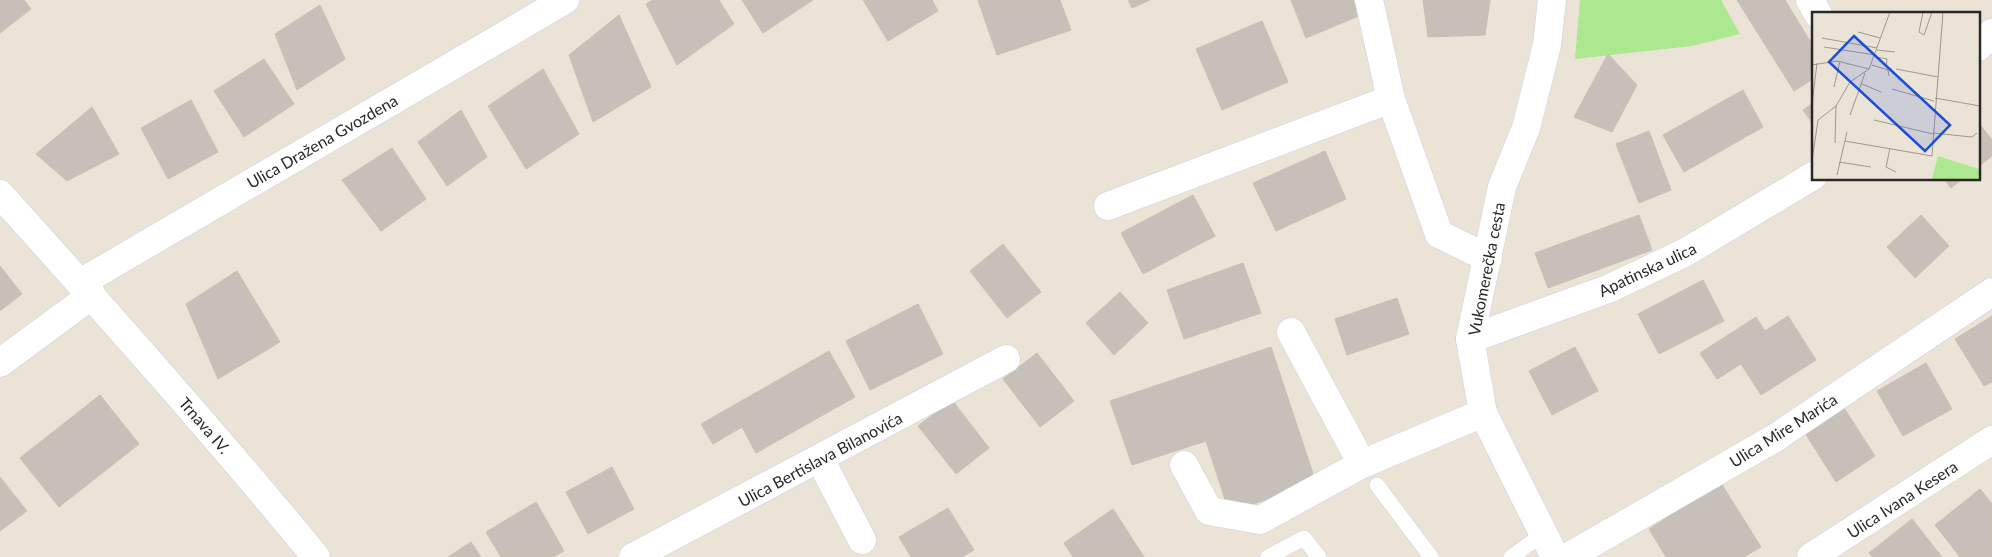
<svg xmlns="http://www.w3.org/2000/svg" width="1992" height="557" font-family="Lato,sans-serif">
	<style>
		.green { fill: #abe88f }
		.building { fill: #c7c0b8; stroke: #c7c0b1 }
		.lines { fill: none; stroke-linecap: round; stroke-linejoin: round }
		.service-casing { stroke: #cdd0e2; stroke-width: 16 }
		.minor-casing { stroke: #cdd0e2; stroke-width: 29 }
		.tertiary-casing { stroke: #cdd0e2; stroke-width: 29 }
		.service { stroke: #fff; stroke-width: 15 }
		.minor { stroke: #fff; stroke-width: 28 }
		.tertiary { stroke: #fff; stroke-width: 28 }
		.labels { text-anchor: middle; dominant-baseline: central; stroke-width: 4.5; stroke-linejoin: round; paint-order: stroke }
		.street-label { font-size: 16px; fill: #282828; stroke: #fff }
		.inset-road { fill: none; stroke: #9e9891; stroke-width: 1 }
		.view { fill: #1d4ed8; fill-opacity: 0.15; stroke: #1d4ed8; stroke-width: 2.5 }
		.inset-edge { fill: none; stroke: #282828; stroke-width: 2.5 }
	</style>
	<rect width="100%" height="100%" fill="#ece3d7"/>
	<polygon class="green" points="1580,0 1721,0 1740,34 1692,46 1575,59"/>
	<g class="building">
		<polygon points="0,0 24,0 31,9 0,33"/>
		<polygon points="653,0 719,0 734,24 677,65 646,4"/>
		<polygon points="742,0 813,0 763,33"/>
		<polygon points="863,0 932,0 938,11 888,41"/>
		<polygon points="978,0 1060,0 1071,30 997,55"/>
		<polygon points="1128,0 1150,0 1132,8"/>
		<polygon points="1291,0 1353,0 1359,16 1306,38"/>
		<polygon points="1423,0 1490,0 1485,35 1428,37"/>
		<polygon points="1737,0 1785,0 1813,46 1813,79 1794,91"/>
		<polygon points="320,5 345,59 297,90 275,34"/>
		<polygon points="619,15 651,87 593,122 569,55"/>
		<polygon points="1262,21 1288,82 1222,110 1196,49"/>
		<polygon points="1608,54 1637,85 1612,132 1574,117"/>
		<polygon points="264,59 294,104 244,137 214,91"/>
		<polygon points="543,69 579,134 526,169 488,106"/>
		<polygon points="1743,90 1763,127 1684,172 1663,135"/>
		<polygon points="191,100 218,152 168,179 141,128"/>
		<polygon points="1813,103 1813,124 1803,110"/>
		<polygon points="92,107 119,154 67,181 36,154"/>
		<polygon points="461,110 487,157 447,186 418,142"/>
		<polygon points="1978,122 1992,140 1992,156 1978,167"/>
		<polygon points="1649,131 1671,190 1639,203 1616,144"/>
		<polygon points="392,148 426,199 381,231 342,180"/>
		<polygon points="1325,151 1346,199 1276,231 1253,183"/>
		<polygon points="1944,179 1962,179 1951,188"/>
		<polygon points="1193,195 1215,236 1143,274 1121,233"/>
		<polygon points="1639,215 1652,250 1548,288 1535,253"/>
		<polygon points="1921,215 1949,246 1915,278 1887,247"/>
		<polygon points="1003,244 1041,292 1007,318 970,271"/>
		<polygon points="1243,263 1261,313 1184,339 1167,290"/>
		<polygon points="0,266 22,294 0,311"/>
		<polygon points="237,271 280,342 218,379 186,304"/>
		<polygon points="1703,280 1724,321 1659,354 1638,314"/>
		<polygon points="1120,292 1148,323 1114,355 1086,323"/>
		<polygon points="1397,298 1409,334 1347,355 1335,319"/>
		<polygon points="918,304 943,354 870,390 846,341"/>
		<polygon points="1788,316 1816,360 1761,395 1741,364 1717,379 1700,353 1756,317 1765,331"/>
		<polygon points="1992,316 1992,382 1984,386 1955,339"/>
		<polygon points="1271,347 1316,483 1229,512 1206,441 1132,465 1110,401"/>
		<polygon points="1575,347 1598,391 1552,415 1529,371"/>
		<polygon points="829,351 855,397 756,453 742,427 713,444 701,424"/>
		<polygon points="1037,353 1074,401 1040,427 1003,379"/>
		<polygon points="1926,363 1952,409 1903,436 1877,391"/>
		<polygon points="100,395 139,444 59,507 20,458"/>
		<polygon points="952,400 989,448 956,474 918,426"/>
		<polygon points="1844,408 1875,456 1836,482 1805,433"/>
		<polygon points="612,467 634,509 588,534 566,492"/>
		<polygon points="0,477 27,511 0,531"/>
		<polygon points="1721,483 1761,547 1744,557 1666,557 1649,529"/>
		<polygon points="1980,489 1992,504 1992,557 1960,557 1935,525"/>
		<polygon points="536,502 564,551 553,557 501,557 486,532"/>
		<polygon points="948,508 974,550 962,557 911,557 899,537"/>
		<polygon points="1113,509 1144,557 1073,557 1064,543"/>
		<polygon points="1912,519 1942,557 1873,557 1869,553"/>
		<polygon points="471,542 481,557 448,557"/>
	</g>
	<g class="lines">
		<defs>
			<g id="service">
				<polyline points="1377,485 1431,557"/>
				<polyline points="1268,557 1304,538 1319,557"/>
				<polyline points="1511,557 1543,534"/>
			</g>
			<g id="minor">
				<polyline points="1369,0 1391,99 1439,234 1488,258"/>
				<polyline points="1810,0 1818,14"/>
				<polyline points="1978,47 1992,33"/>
				<path d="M0,194C107,313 214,433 316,557"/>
				<polyline points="1108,206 1391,99"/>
				<polyline points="80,283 565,0"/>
				<polyline points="1291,332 1362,464"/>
				<polyline points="1470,339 1608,289 1686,252 1813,176"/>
				<polyline points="0,363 92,295"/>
				<polyline points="820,459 862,540"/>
				<polyline points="1184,465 1209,511 1260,520 1362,464 1483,413"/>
				<polyline points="633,557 1006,359"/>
				<polyline points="1568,557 1775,438 1992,292"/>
				<polyline points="1811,557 1992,440"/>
			</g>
			<polyline id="tertiary" points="1552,0 1547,45 1526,128 1502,187 1470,339 1483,413 1555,557"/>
		</defs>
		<use href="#service" class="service-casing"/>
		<use href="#minor" class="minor-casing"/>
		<use href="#tertiary" class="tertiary-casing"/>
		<use href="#service" class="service"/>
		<use href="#minor" class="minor"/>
		<use href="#tertiary" class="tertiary"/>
	</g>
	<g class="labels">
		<g class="street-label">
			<text transform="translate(322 141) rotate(-30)">Ulica Dražena Gvozdena</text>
			<text transform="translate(1486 269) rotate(-79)">Vukomerečka cesta</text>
			<text transform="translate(1647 269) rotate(-25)">Apatinska ulica</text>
			<text transform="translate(205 425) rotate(49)">Trnava IV.</text>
			<text transform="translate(1783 430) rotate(-32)">Ulica Mire Marića</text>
			<text transform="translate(820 459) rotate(-28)">Ulica Bertislava Bilanovića</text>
			<text transform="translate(1902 499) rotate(-33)">Ulica Ivana Kesera</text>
		</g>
	</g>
	<g transform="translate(1812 12)">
		<rect width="168" height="168" fill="#ece3d7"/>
		<path d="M126,144L167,157V167H120Z" fill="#abe88f"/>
		<path class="inset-road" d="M111,0L107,20L112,23L120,0M46,20L68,26M10,26L65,36M12,35L63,43M65,38L83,40M63,45L75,47L74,55L80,57M0,53L25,49L57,57M60,53L76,58L77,64M84,57L126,65M50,72L69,80M22,75L28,49M80,77L122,89M123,86L168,94M0,92L5,51M38,103L53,61M62,108L121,122M121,121L160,125L165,121M33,129L120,144L131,0M23,131L24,94M78,136L74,155L84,160M0,148L6,108L24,94L38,70L57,57L78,0M27,150L59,155M25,163L35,120"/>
		<path class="view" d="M42,24L138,113L113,139L17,50Z"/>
		<rect width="168" height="168" class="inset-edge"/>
	</g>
</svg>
